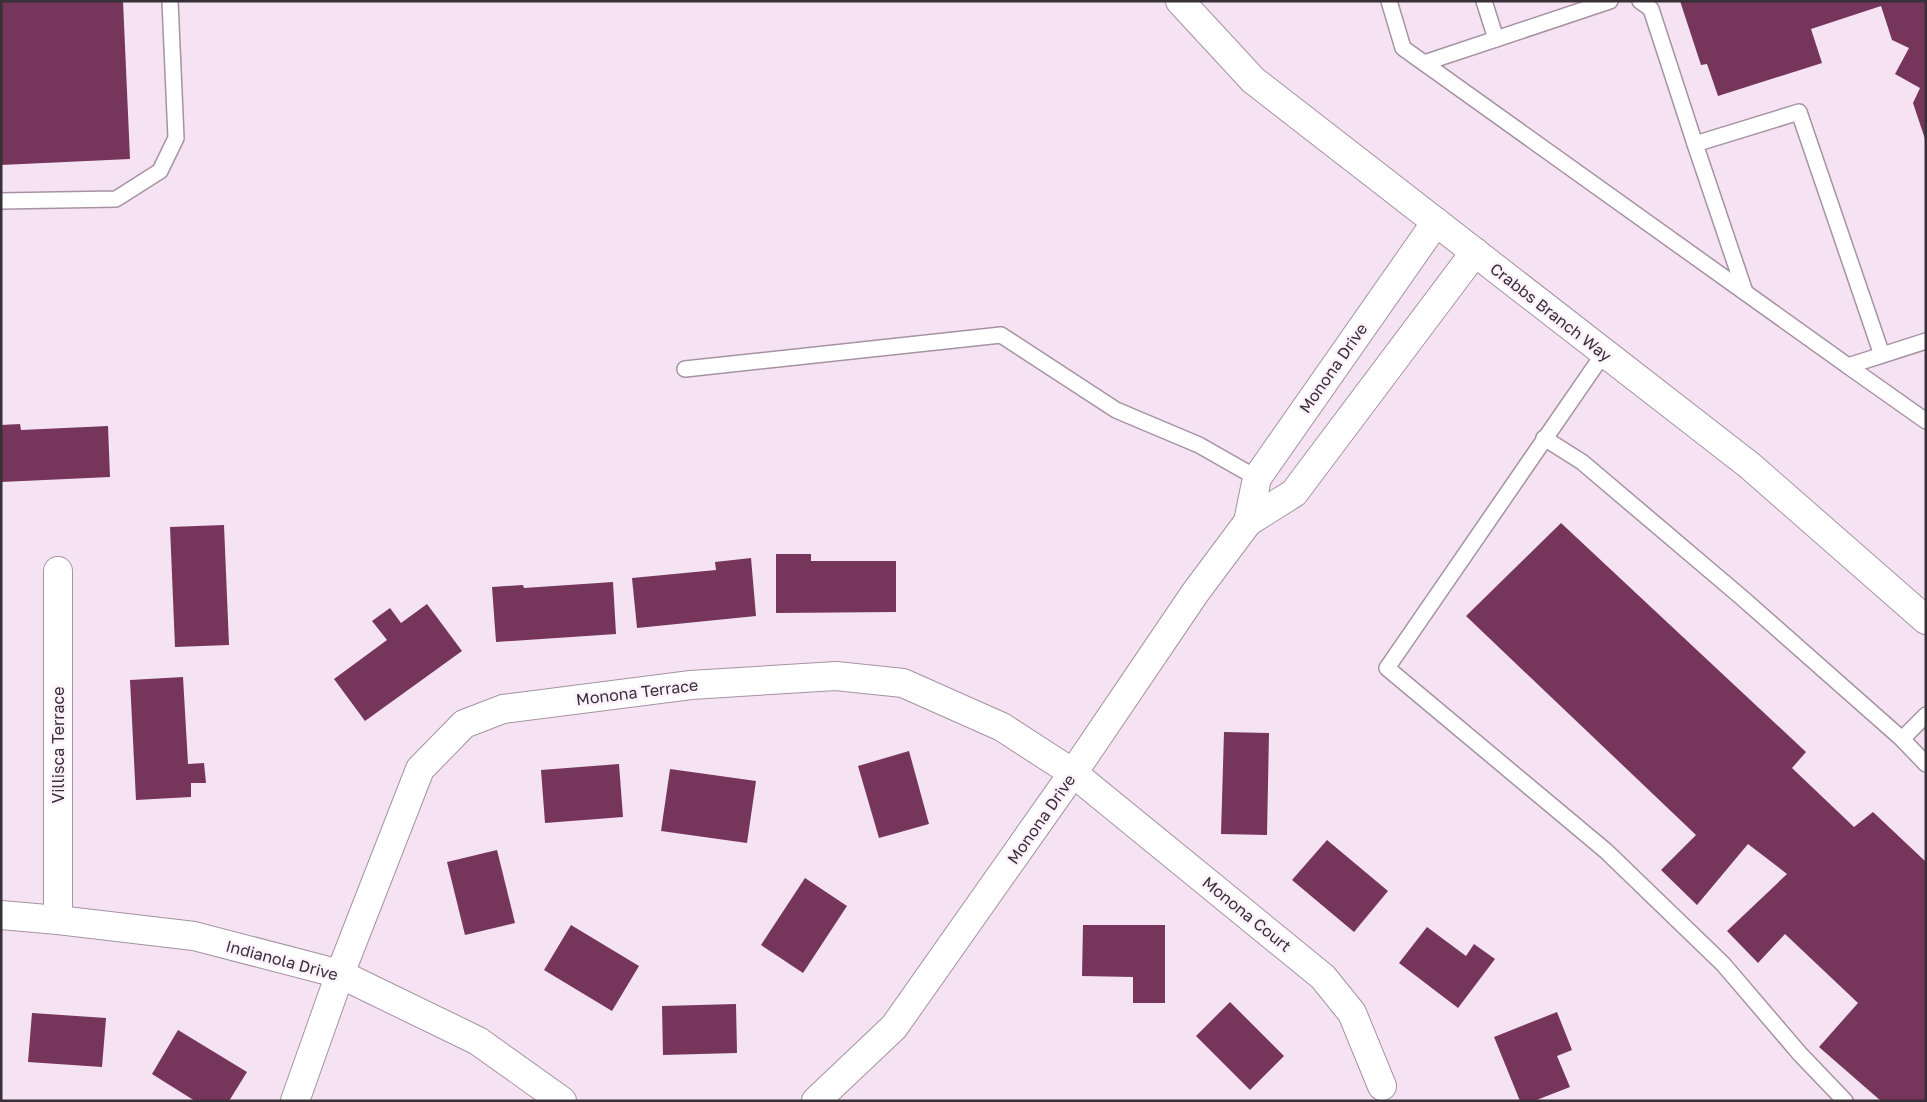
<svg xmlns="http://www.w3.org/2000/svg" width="1927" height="1102" font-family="'Golos Text',sans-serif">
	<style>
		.building { fill: #76365c }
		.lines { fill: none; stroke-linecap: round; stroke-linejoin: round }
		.service-casing { stroke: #a593a3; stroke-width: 18 }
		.minor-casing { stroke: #a593a3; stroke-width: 30 }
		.tertiary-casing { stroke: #a593a3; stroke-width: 30 }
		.service { stroke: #fff; stroke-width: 15 }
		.minor { stroke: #fff; stroke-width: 28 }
		.tertiary { stroke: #fff; stroke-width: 28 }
		.labels { text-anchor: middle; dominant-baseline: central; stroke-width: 5; stroke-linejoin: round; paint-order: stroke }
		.street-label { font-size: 16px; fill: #373037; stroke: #fdf2fc }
	</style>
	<rect width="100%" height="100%" fill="#f5e2f3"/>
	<g class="building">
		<polygon points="1,1 123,1 130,159 1,165"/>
		<polygon points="1680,1 1926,1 1926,142 1913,103 1920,88 1895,74 1909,48 1892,40 1881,6 1811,29 1822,63 1718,96 1707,64 1701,65"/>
		<polygon points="20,424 21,430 108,426 110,477 1,482 1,425"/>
		<polygon points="1561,523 1806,752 1792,768 1854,827 1873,812 1926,862 1926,1101 1881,1101 1819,1047 1858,1003 1785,934 1758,963 1727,931 1787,874 1748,844 1697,905 1661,870 1696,835 1466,616"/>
		<polygon points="224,525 229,645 175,647 170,527"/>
		<polygon points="776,554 811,554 811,561 896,561 896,612 776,613"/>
		<polygon points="751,558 756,616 637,628 632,578 716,570 715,562"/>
		<polygon points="613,582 616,634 496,642 492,587 523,585 524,588"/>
		<polygon points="427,604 462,651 365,721 334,679 387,640 372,621 390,608 401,623"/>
		<polygon points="183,677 188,764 204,763 206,783 191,783 191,797 136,800 130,680"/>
		<polygon points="1224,732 1269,733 1267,835 1221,834"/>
		<polygon points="909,751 929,824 879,838 858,766"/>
		<polygon points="619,764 623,817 545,823 541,770"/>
		<polygon points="670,769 756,781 747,843 661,831"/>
		<polygon points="1327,840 1388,891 1354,932 1292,880"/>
		<polygon points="497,850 515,923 465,935 447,862"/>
		<polygon points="805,878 847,906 803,973 761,945"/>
		<polygon points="571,925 639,966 612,1011 544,970"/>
		<polygon points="1083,925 1165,925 1165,1003 1133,1003 1133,977 1082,976"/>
		<polygon points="1427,927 1466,956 1474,944 1495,959 1458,1008 1399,963"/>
		<polygon points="1230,1002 1284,1056 1250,1090 1196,1036"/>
		<polygon points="736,1004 737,1053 663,1055 662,1006"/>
		<polygon points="1557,1012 1572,1050 1557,1056 1570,1087 1534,1101 1520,1101 1494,1037"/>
		<polygon points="32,1013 106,1018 102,1067 28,1062"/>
		<polygon points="178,1030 247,1072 229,1101 195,1101 152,1074"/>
	</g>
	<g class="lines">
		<defs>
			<g id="service">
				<polyline points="1389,1 1403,48 1848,366 1926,341"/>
				<polyline points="1484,1 1496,39"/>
				<polyline points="1640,1 1651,9 1695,144"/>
				<polyline points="1424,63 1610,1"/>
				<polyline points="1,201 116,199 160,171 176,138 170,1"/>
				<polyline points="1745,292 1695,144 1799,112 1882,355"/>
				<polyline points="1604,353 1387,668 1606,851 1723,964 1800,1054 1845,1101"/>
				<polyline points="1848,366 1926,421"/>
				<polyline points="685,369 1001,335 1116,410 1199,445 1257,478"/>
				<polyline points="1544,438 1582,462 1740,596 1902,739 1926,764"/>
				<polyline points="1902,739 1926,715"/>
			</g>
			<g id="minor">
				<polyline points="58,571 58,920"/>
				<polyline points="295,1101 340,974 420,769 464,724 503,709 691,685 836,676 903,683 1002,727 1073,773 1323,977 1352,1013 1382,1086"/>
			</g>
			<g id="tertiary">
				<polyline points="1180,1 1253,80 1749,465 1926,620"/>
				<polyline points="1248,522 1257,478 1436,222"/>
				<polyline points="1,915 58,920 194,936 340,974 478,1041 562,1101"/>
				<polyline points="816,1101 894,1027 1073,773 1195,593 1248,522 1294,493 1475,252"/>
			</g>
		</defs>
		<use href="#service" class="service-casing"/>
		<use href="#minor" class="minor-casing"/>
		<use href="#tertiary" class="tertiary-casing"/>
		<use href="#service" class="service"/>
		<use href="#minor" class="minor"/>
		<use href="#tertiary" class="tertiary"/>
	</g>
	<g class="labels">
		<g class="street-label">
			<text transform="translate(1551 312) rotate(38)">Crabbs Branch Way</text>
			<text transform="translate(1333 368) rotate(-55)">Monona Drive</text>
			<text transform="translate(637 692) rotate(-7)">Monona Terrace</text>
			<text transform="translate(58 745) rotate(-90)">Villisca Terrace</text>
			<text transform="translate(1041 819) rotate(-55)">Monona Drive</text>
			<text transform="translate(1247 914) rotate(39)">Monona Court</text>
			<text transform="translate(282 960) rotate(15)">Indianola Drive</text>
		</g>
	</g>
	<rect width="1927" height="1102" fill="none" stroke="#373037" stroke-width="5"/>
</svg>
